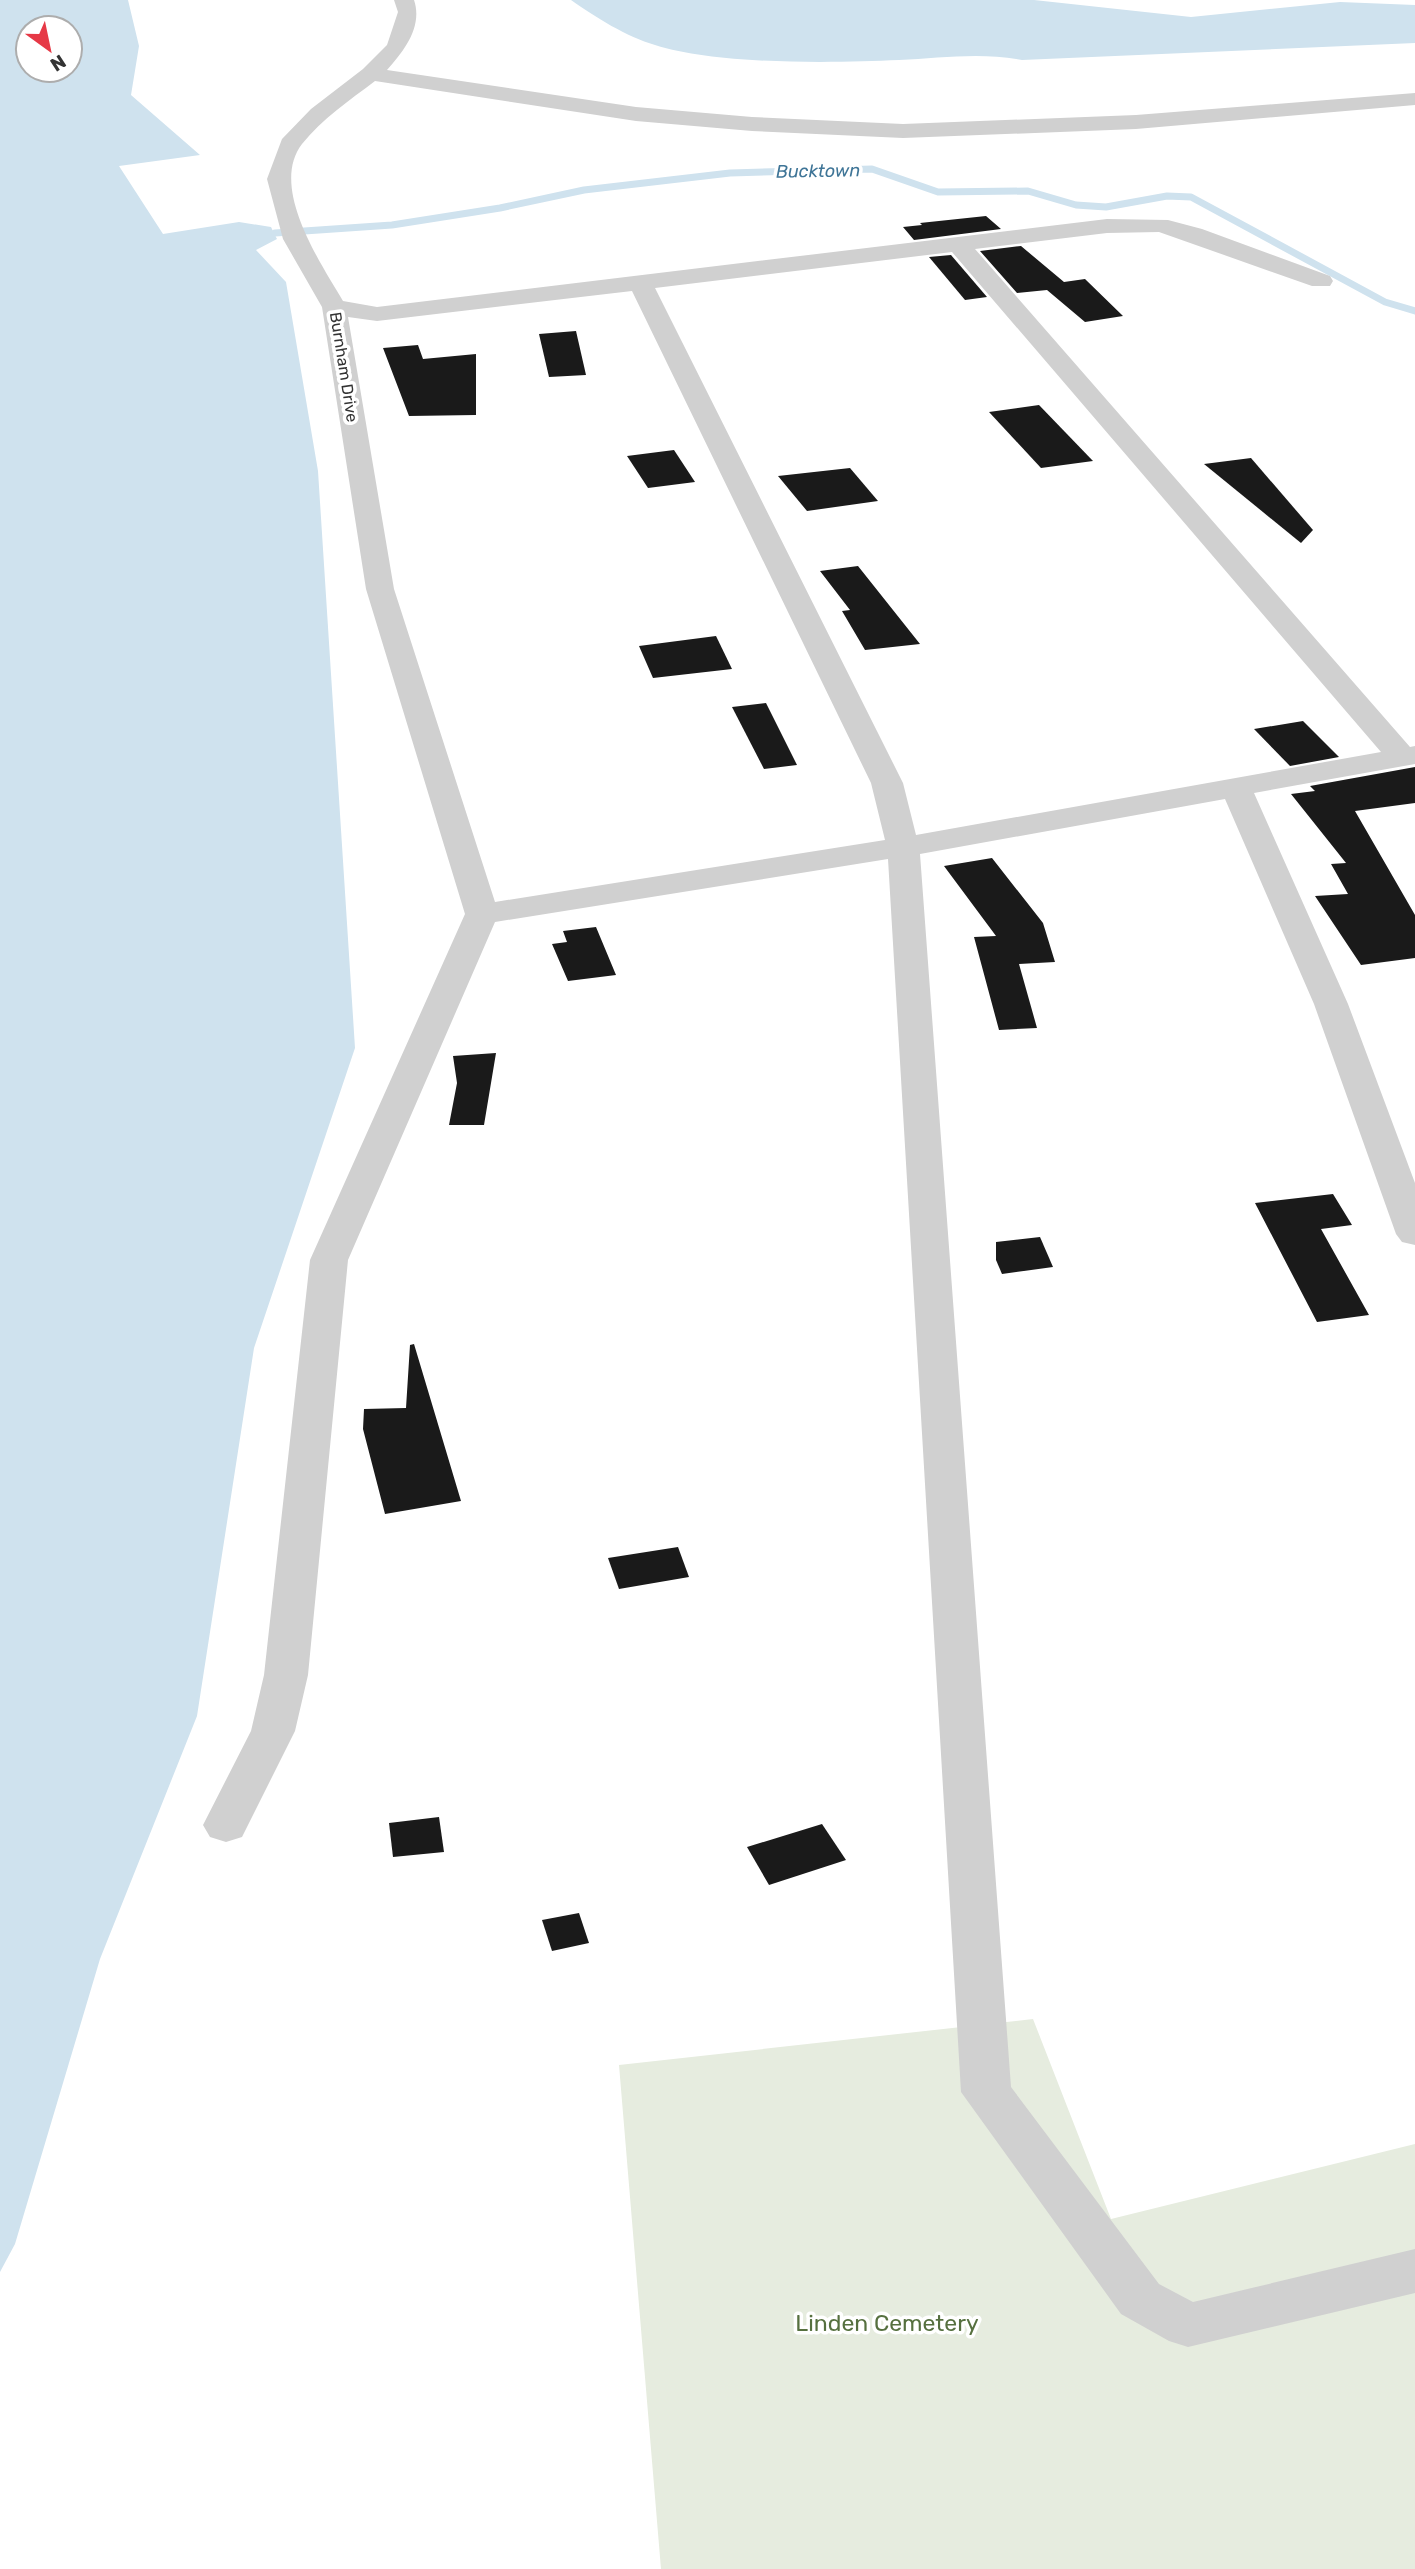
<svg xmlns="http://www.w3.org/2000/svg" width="1415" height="2569" font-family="Rubik,sans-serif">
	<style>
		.green { fill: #e6ecdf }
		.water { fill: #cfe2ee; fill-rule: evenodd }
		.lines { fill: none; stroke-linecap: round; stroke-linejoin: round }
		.stream { stroke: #cfe2ee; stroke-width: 7 }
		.building { fill: #1a1a1a }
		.minor { fill: #d0d0d0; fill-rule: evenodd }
		.labels { text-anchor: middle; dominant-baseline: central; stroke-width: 7; stroke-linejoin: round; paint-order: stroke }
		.far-street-label { font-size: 16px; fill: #333; stroke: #fff }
		.far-water-label { font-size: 18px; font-style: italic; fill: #3f7597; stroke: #fff }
		.near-park-label { font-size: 23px; fill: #56703f; stroke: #fff }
	</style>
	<rect width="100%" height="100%" fill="#fff"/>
	<polygon class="green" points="1033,2019 1111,2219 1415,2144 1415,2569 661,2569 619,2065"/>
	<g class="water">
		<path d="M0,0H128L139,46L131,95L200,155L119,166L163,234L239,222L271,227L277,239L256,250L286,282L318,471L355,1048L254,1348L197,1716L100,1959L15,2244L0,2272ZM70,28V70H28V28Z"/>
		<path d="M571,0H1034L1191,17L1340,2L1415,5V43L1022,60C981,52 940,58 899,60C832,63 718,65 655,45C627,37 595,17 571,0Z"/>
	</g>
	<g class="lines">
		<polyline class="stream" points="275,233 392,225 500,208 584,190 730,173 872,169 938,192 1028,191 1076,205 1106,207 1167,196 1191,197 1385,302 1415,311"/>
	</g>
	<g class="building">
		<polygon points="986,216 1001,229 914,240 903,227 922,225 920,223"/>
		<polygon points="1021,246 1064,282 1085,279 1123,316 1085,322 1047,290 1017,293 980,251"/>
		<polygon points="951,255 987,297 965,300 929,257"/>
		<polygon points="576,331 586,375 549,377 539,334"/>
		<polygon points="418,345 423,359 476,354 476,415 409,416 383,348"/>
		<polygon points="1039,405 1093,461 1041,468 989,412"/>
		<polygon points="674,450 695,482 648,488 627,456"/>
		<polygon points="1251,458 1313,530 1301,543 1204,464"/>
		<polygon points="850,468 878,501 807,511 778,476"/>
		<polygon points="858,566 920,644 865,650 842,611 850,610 820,571"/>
		<polygon points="716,636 732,669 653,678 639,646"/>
		<polygon points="766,703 797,765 764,769 732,707"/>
		<polygon points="1303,721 1339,757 1290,766 1254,729"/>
		<polygon points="1415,767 1415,803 1355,811 1415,915 1415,958 1361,965 1315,896 1348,894 1331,864 1346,863 1291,794 1315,791 1310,786"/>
		<polygon points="992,858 1043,923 1055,962 1019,964 1037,1028 999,1030 974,937 996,936 944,866"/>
		<polygon points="596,927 616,975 568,981 552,944 567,942 563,931"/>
		<polygon points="496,1053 484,1125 449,1125 457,1083 453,1056"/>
		<polygon points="1333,1194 1352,1225 1321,1229 1369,1315 1317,1322 1255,1203"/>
		<polygon points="1040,1237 1053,1267 1002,1274 996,1260 996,1242"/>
		<polygon points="414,1344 461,1501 385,1514 363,1429 364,1409 406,1408 410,1345"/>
		<polygon points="678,1547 689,1577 619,1589 608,1558"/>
		<polygon points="439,1817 444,1852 393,1857 389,1823"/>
		<polygon points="822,1824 846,1860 769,1885 747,1847"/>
		<polygon points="579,1913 589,1943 552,1951 542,1920"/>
	</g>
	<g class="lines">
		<path class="minor" d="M394,0H414C423,27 404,51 387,70L636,107L752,117L903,124L1136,115L1415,93V105L1136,129L903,138L752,131L636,121L375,81C350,100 322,119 302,144C269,187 320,262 343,301L377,307L1107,219L1168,220L1202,229L1330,276L1333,281L1330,286H1312L1159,232L1107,233L975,249L1410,747L1415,746V764L1254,793L1348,1004L1415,1183V1245L1402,1242L1396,1234L1314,1004L1225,799L920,854L1011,2087L1159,2284L1193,2302L1415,2249V2293L1188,2347L1169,2341L1121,2314L961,2092L888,859L495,922L348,1260L308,1675L295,1731L242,1837L226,1842L210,1837L203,1825L251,1731L264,1675L310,1260L465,914L366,589L322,307L283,239L267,179L282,139L311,109L363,69L387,45L398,12ZM952,252L1381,752L916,835L903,783L655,288ZM632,291L871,783L885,840L495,902L394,589L348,317L377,321Z"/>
	</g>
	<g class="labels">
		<g class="far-street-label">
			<text transform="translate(344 367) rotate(81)">Burnham Drive</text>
		</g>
		<g class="far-water-label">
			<text transform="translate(818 171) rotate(-1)">Bucktown</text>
		</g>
		<g class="near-park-label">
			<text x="887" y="2323">Linden Cemetery</text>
		</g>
	</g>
	<g transform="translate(49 49) rotate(147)"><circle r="33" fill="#ffffff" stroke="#adadad" stroke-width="2"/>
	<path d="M0-5L12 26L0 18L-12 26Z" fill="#e63946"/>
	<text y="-10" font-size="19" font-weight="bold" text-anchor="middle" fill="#333333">N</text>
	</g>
</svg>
